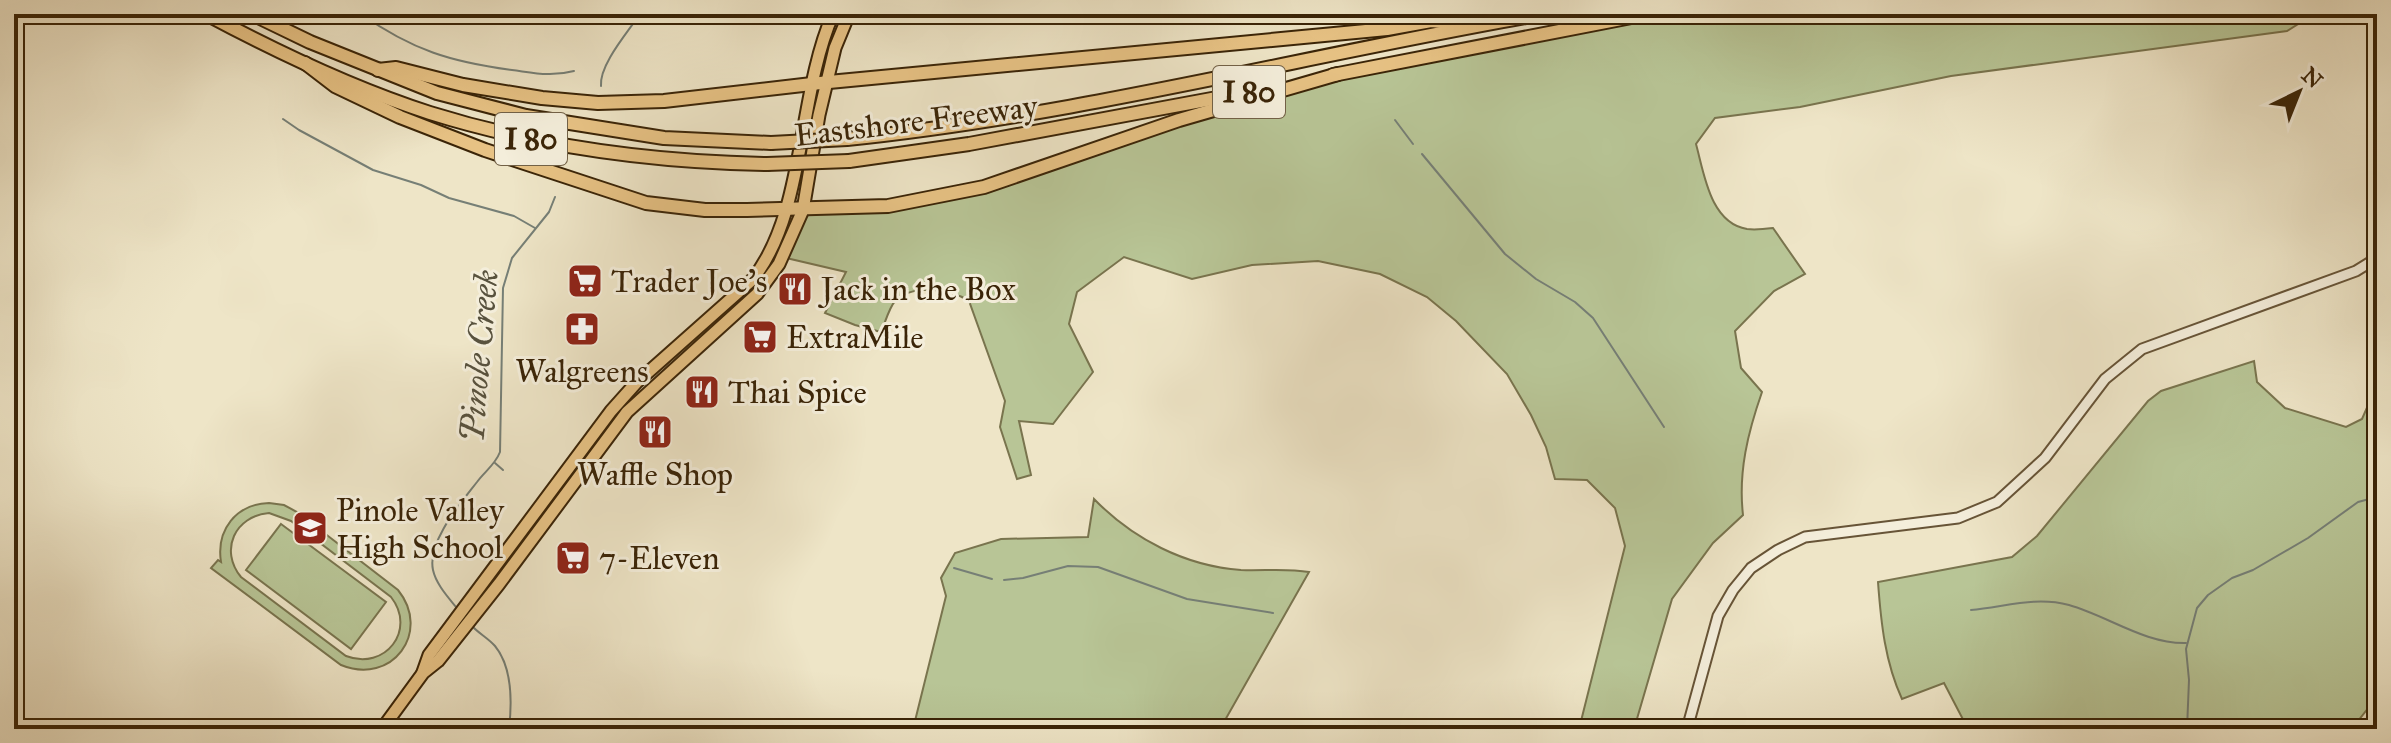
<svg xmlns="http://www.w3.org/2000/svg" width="2391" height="743" font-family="'IM FELL Great Primer',serif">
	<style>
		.green { fill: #b8c596; stroke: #79744e; stroke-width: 2; fill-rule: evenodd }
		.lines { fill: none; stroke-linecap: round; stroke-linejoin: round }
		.stream { stroke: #767f76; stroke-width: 2 }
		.minor-casing { stroke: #675437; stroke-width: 13 }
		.major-casing { stroke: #3a2407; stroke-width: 15 }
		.highway-casing { stroke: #3a2407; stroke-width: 16 }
		.minor { stroke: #f4eedb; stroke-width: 9 }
		.major { stroke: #e7c284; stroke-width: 11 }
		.highway { stroke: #e7c284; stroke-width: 12 }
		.highway-bridge-casing { stroke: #3a2407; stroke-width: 16; stroke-linecap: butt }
		.highway-bridge { stroke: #e7c284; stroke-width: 12 }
		.labels { text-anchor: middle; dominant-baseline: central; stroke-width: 6; stroke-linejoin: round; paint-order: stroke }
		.shield { fill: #f4eedb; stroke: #726147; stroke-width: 2 }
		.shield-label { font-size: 30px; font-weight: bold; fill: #3a2407 }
		.street-label { font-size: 32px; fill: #3a2407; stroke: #f4eedb }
		.poi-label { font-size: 32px; fill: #3a2407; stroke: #f4eedb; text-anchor: start }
		.water-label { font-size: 34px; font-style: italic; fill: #58523e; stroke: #f4eedb }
	</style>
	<rect width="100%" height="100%" fill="#eee5c7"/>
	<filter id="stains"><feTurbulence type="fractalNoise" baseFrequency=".0025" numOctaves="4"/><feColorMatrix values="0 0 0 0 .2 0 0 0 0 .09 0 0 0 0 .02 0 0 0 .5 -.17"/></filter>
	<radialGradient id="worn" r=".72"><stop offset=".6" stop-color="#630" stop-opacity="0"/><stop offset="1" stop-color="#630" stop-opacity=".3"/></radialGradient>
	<g class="green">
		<path d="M1647,14H2314L2287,31L1951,76L1800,107L1715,118L1696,144C1704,173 1710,223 1747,229C1755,230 1765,229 1773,228L1805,274L1774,291L1735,331L1741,368L1762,392C1748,432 1738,472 1743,515L1713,543L1672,599L1634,729H1579L1625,546L1615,508L1587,480L1555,479L1546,447L1531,415L1507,374L1456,321L1427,297L1380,274L1318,261L1252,265L1192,279L1124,257L1077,292L1069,324L1093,372L1053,424L1019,421L1031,475L1017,479L1000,427L1005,401L969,301C951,289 913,283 895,301C889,308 885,323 881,332L855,325L825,313L846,272L782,257L803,210L946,196L1338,74Z"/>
		<path d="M2254,361L2257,382L2285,408L2346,427L2362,419L2377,385V697L2358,721L2360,729H1968L1944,683L1902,699C1885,662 1881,623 1878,582L2012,557L2037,536L2148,401L2161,391Z"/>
		<path d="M1094,499C1133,539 1185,566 1241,570C1264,571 1286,568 1309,572L1220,729H913L946,596L941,578L955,553L1001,539L1088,537Z"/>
		<path d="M269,503L284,505L297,512L398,590C432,632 392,686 341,665L211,568L218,560L221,562C216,530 236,504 269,503ZM269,513L291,521L391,597C417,630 385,671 346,656L241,577C219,550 235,516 269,513Z"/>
		<polygon points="281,524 386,602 351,649 246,570"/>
	</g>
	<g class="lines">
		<g class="stream">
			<path d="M361,14C412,50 451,62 512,70C535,73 551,77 574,71"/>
			<path d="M601,86C599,65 628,32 640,14"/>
			<polyline points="283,119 299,130 373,170 421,185 449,198 514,216 535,228"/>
			<polyline points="1395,120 1413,144"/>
			<polyline points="1422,154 1505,254 1536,279 1575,302 1593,318 1664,427"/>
			<polyline points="495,463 503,470"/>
			<polyline points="954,568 992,579"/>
			<polyline points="1004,580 1023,578 1068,566 1098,567 1187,599 1273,613"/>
			<path d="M456,607C448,597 436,584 433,570C427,542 460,504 477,482C485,471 495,465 500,452L503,288L512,258L549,212L555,197"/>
			<path d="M1971,610C2005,607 2035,596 2069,605C2108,616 2145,644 2186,643"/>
			<path d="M471,625C478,633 488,638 495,646C513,668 512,703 509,729"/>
			<polyline points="2187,729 2189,680 2186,649 2197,608 2208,595 2232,578 2253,570 2308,538 2358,502 2377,497"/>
		</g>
		<defs>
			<polyline id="minor" points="1687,729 1718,616 1733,590 1751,568 1778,550 1805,537 1958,518 1997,502 2045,458 2105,379 2142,349 2356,271 2377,258"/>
			<g id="major">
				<path d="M423,672L429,655L611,411L636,383L752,280C806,213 797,96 833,14"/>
				<polyline points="382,729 423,673 438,661 499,584 627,412 757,294 779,264 803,210 819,115 835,48 849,14"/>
			</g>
			<g id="highway">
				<path d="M206,14C277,52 352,88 430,113C539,147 653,162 767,164"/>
				<polyline points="252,14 310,42 437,93 526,116 664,138 771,143"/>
				<polyline points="305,63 335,86 400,117 485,150 646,203 705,210 747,210 888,206 984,187 1179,120 1338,74"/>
				<polyline points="378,70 396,68 463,85 542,98 598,103 664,101 829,82 1387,29 1431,21 1475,25"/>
				<polyline points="1333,75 1647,14"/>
				<path d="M847,139C1081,115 1311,54 1543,14"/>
				<polyline points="849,161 969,144 1260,90"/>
			</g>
		</defs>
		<use href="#minor" class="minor-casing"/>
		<use href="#major" class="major-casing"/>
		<use href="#highway" class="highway-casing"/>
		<use href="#minor" class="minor"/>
		<use href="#major" class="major"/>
		<use href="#highway" class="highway"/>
		<defs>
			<g id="highway-bridge">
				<polyline points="771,143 847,139"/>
				<polyline points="767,164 849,161"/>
			</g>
		</defs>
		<use href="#highway-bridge" class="highway-bridge-casing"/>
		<use href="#highway-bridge" class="highway-bridge"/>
	</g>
	<defs>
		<symbol id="supermarket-square" viewBox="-11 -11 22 22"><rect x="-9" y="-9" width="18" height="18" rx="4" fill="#8f2418" stroke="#f4eedb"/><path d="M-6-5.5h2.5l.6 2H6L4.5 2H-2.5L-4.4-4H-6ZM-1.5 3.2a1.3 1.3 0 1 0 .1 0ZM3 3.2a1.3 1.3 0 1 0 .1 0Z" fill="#fff"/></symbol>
		<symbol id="restaurant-square" viewBox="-11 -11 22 22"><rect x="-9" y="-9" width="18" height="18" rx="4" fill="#8f2418" stroke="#f4eedb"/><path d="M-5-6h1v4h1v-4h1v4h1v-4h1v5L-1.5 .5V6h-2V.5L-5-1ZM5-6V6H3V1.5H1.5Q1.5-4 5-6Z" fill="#fff"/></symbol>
		<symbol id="pharmacy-square" viewBox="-11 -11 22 22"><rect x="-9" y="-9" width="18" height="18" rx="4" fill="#8f2418" stroke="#f4eedb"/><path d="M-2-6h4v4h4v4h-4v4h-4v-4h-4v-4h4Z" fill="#fff"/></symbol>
		<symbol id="school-square" viewBox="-11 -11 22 22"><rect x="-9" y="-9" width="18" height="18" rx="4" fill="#8f2418" stroke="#f4eedb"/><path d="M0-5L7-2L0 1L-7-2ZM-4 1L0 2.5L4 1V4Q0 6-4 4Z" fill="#fff"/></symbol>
	</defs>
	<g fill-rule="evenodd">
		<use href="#supermarket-square" x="565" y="261" width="40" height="40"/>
		<use href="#restaurant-square" x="775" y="269" width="40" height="40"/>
		<use href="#pharmacy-square" x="562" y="309" width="40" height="40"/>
		<use href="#supermarket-square" x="740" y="317" width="40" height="40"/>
		<use href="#restaurant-square" x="682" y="372" width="40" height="40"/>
		<use href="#restaurant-square" x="635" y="412" width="40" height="40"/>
		<use href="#school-square" x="290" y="508" width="40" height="40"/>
		<use href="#supermarket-square" x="553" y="538" width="40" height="40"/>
	</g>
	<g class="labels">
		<g class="shield">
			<rect x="1213" y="66" width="72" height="52" rx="6"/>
			<rect x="495" y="113" width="72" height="52" rx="6"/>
		</g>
		<g class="shield-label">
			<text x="1249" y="92">I 80</text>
			<text x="531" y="139">I 80</text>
		</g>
		<g class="street-label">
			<text transform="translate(916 121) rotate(-7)">Eastshore Freeway</text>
		</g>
		<g class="poi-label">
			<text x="611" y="281">Trader Joe's</text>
			<text x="821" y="289">Jack in the Box</text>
			<text x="786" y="337">ExtraMile</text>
			<text x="582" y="371" text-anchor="middle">Walgreens</text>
			<text x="728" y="392">Thai Spice</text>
			<text x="655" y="474" text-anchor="middle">Waffle Shop</text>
			<text x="336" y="510">Pinole Valley<tspan x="336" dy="37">High School</tspan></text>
			<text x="599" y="558">7-Eleven</text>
		</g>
		<g class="water-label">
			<text transform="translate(479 356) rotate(-85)">Pinole Creek</text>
		</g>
	</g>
	<rect width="2391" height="743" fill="none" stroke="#eee5c7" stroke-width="48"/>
	<rect x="16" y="16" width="2359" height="711" fill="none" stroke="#3a2407" stroke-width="4"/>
	<rect x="24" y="24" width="2343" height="695" fill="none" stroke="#3a2407" stroke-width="2"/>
	<g transform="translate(2299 92) rotate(43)" stroke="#f4eedb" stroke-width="6" paint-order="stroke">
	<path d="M0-6L14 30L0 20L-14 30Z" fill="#3a2407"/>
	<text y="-12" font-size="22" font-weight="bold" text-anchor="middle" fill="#3a2407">N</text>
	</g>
	<rect width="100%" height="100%" filter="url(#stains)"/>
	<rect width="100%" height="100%" fill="url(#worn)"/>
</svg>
